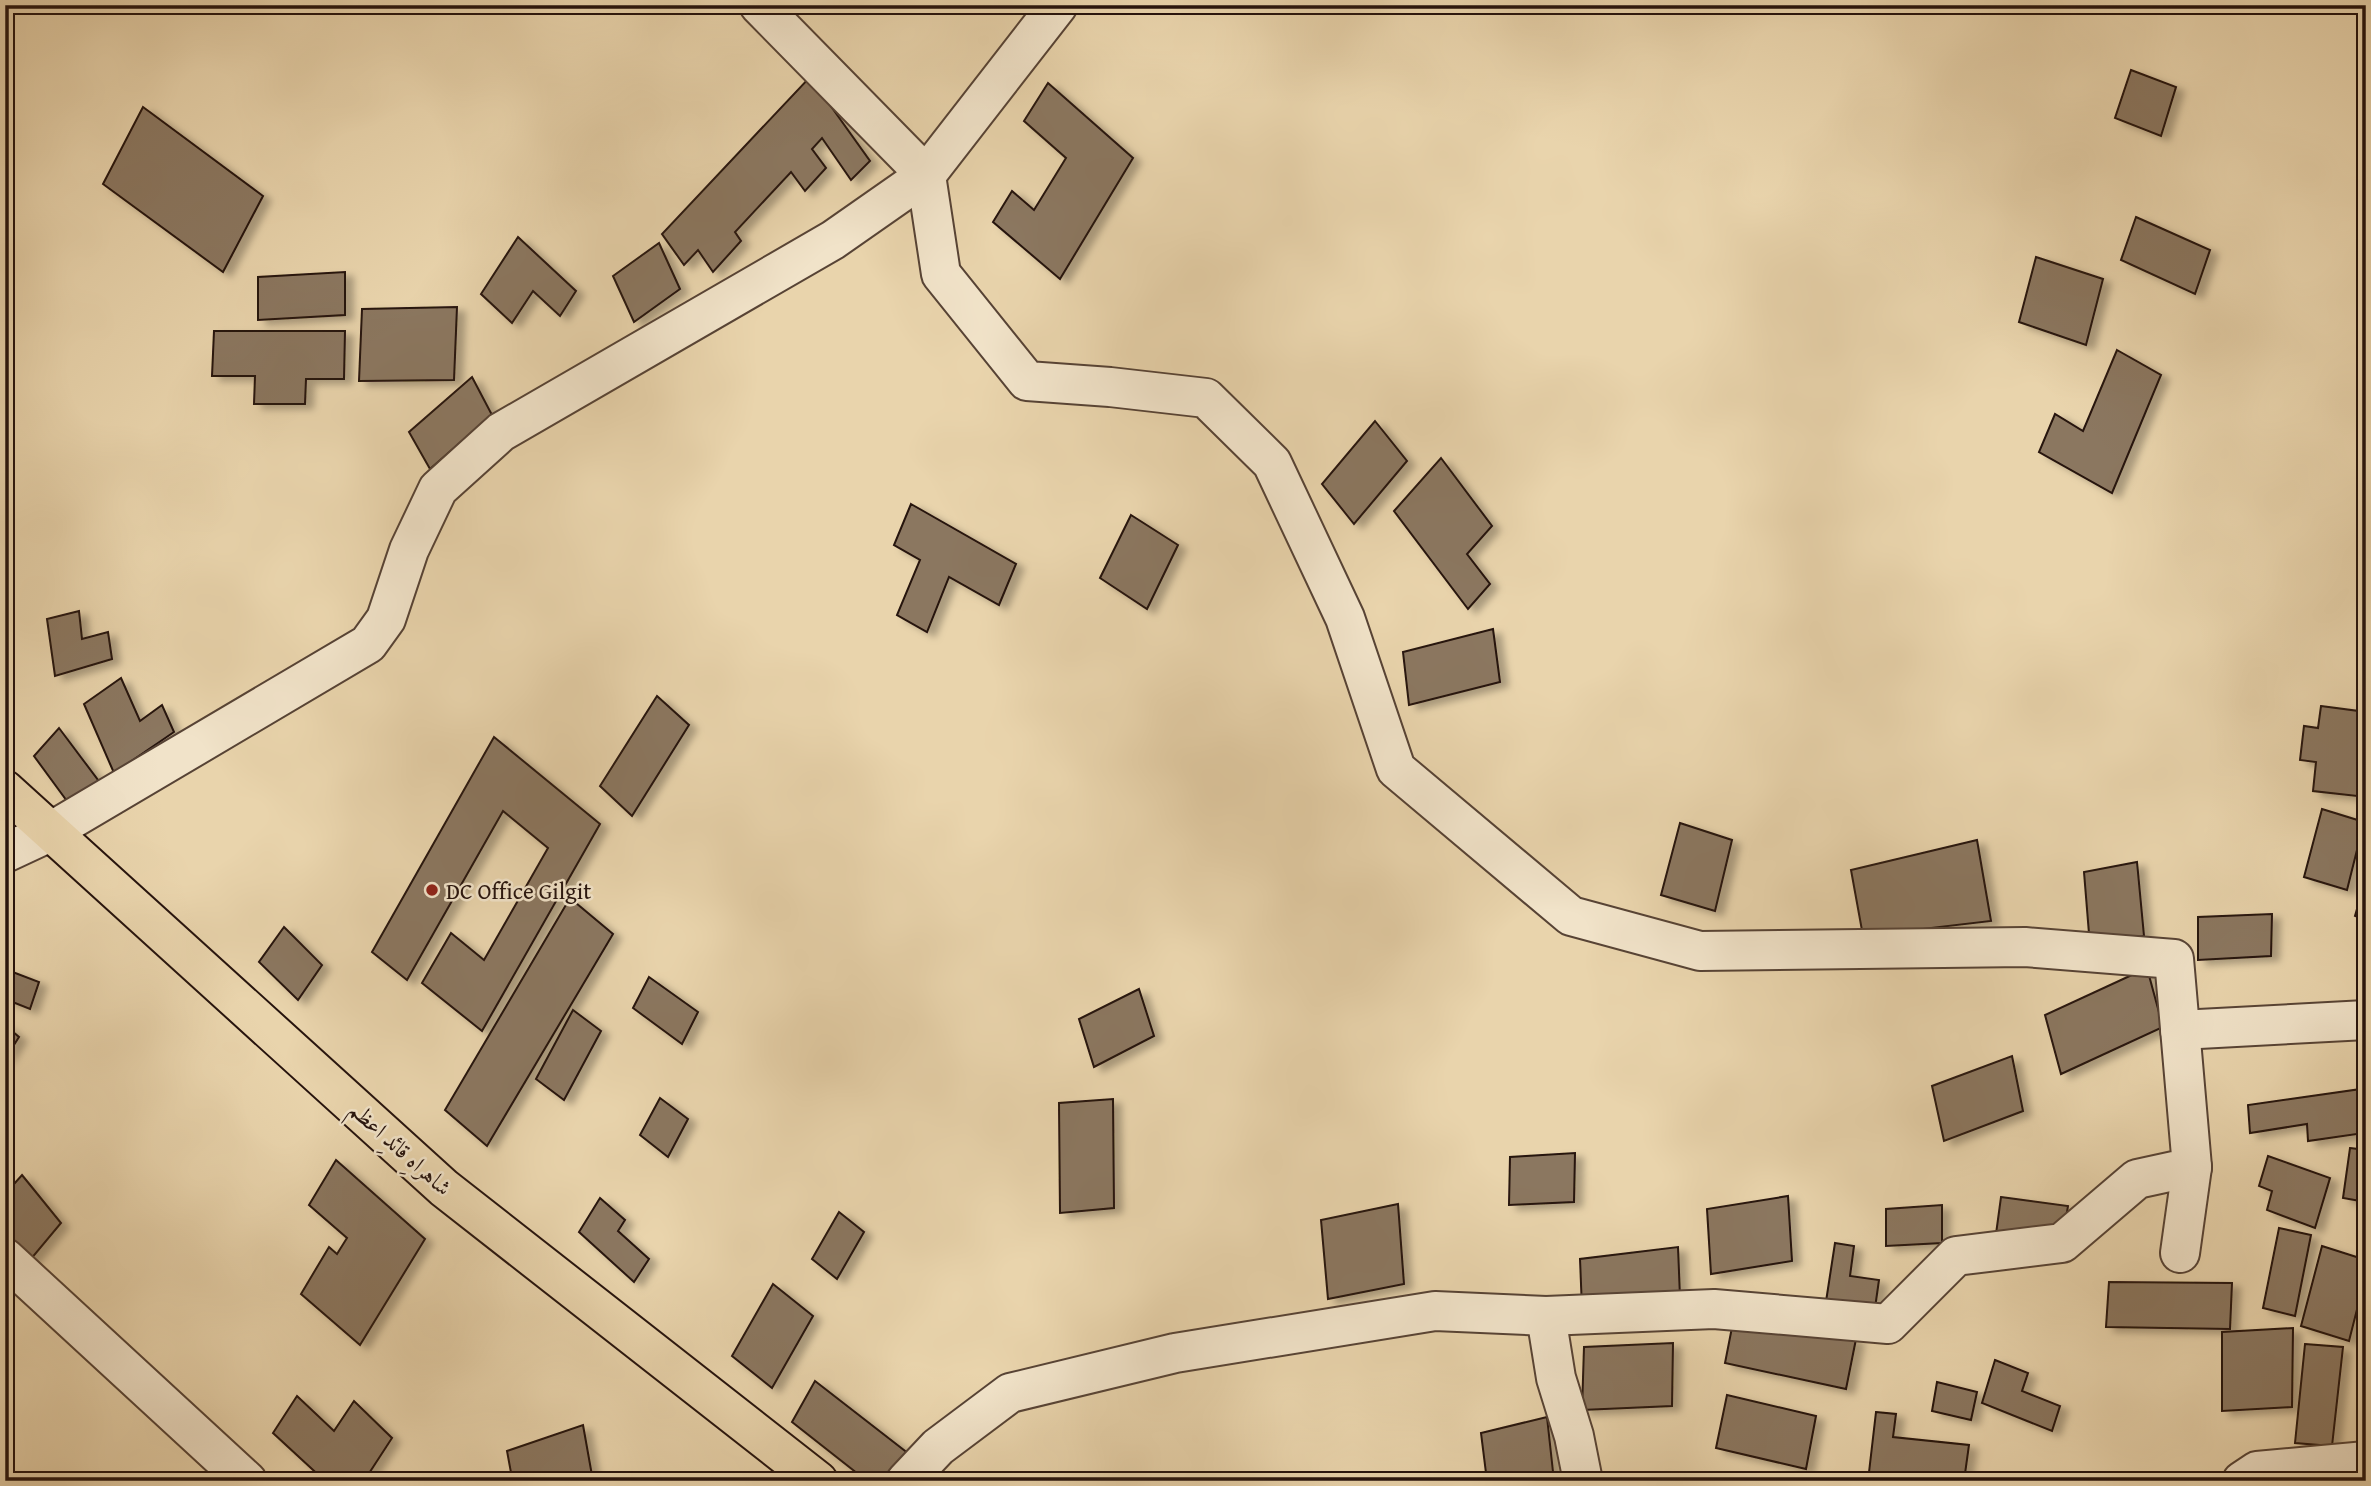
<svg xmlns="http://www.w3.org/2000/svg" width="2371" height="1486" font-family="'Gentium Book Plus',Amiri,serif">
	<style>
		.building { fill: #8b7760; stroke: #26130d; stroke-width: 2; filter: url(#shadow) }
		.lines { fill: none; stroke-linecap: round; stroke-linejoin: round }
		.minor-casing { stroke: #574335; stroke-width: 42 }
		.trunk-casing { stroke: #26130d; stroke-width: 42 }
		.minor { stroke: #f1e3c9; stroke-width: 38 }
		.trunk { stroke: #e9d4ac; stroke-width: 38 }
		.poi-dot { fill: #8f2418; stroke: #f1e3c9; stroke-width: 2.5 }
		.labels { text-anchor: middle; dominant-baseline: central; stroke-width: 5; stroke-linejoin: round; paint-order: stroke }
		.poi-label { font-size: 23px; fill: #26130d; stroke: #f1e3c9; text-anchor: start }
		.street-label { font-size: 23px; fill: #26130d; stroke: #f1e3c9 }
	</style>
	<defs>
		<filter id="shadow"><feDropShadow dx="8" dy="4.5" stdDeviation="3.5" flood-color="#0004"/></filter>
	</defs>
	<rect width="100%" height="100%" fill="#e9d4ac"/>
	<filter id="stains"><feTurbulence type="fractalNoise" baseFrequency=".00286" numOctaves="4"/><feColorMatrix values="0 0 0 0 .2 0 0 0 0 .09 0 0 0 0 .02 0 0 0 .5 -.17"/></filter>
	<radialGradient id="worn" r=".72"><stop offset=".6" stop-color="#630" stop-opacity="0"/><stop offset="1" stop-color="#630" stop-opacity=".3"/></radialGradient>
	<g class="building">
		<polygon points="2131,70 2176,87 2161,136 2115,118"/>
		<polygon points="810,77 870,161 851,180 822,138 812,149 826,168 805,191 791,172 735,232 741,241 713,272 698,250 684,265 662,234"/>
		<polygon points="1048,83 1133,158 1060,279 993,222 1012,191 1034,210 1066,158 1024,121"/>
		<polygon points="143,107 263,196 223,272 103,184"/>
		<polygon points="2136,217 2210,250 2195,294 2121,260"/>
		<polygon points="518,237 576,291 560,316 533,291 512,323 481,294"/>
		<polygon points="659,243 680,289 634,322 613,276"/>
		<polygon points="2036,257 2103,279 2086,345 2019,322"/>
		<polygon points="345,272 345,315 258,320 258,277"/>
		<polygon points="457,307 454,380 359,381 362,309"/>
		<polygon points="214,331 345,331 344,379 306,379 305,404 254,404 255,376 212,376"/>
		<polygon points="2117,350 2161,375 2112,493 2039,452 2055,414 2083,431"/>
		<polygon points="472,377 492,415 430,469 409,432"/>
		<polygon points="1375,421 1407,461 1354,524 1322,484"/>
		<polygon points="1441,458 1492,526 1467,554 1490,584 1468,609 1394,511"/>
		<polygon points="911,504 1016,564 999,605 949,577 927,632 897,615 920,560 894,545"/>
		<polygon points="1131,515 1178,545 1147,609 1100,578"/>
		<polygon points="79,611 82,639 108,632 112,659 55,676 47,619"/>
		<polygon points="1493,629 1500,682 1409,705 1403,652"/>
		<polygon points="121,678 140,721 162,705 174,732 114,773 84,704"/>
		<polygon points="657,696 689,725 632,816 600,786"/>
		<polygon points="2321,706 2366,712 2366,797 2313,791 2316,762 2300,760 2304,726 2318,728"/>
		<polygon points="59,728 101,784 75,812 34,756"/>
		<polygon points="494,737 600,824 482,1031 422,983 451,933 484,960 548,848 503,811 407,980 372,952"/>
		<polygon points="2322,809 2364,822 2347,890 2304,877"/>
		<polygon points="1680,823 1732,840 1715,911 1661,895"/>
		<polygon points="1977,840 1991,921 1863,936 1851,870"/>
		<polygon points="2137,862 2144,936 2090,946 2084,872"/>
		<polygon points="2366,878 2366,920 2355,916"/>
		<polygon points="570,898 613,934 487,1146 445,1110"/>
		<polygon points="2272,914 2271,956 2198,960 2198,917"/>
		<polygon points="284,927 322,965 298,1000 259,962"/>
		<polygon points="2147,968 2163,1027 2061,1074 2045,1015"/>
		<polygon points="10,971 39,982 30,1009 5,999 5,987"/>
		<polygon points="649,977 698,1012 682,1044 633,1008"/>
		<polygon points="1139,989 1154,1036 1094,1067 1079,1019"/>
		<polygon points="573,1010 601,1031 564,1100 536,1079"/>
		<polygon points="5,1025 19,1037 5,1059"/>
		<polygon points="2012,1056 2023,1111 1944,1141 1932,1086"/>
		<polygon points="2361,1089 2364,1133 2308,1141 2307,1124 2250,1133 2248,1105"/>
		<polygon points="660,1098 688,1119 668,1157 640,1135"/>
		<polygon points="1113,1099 1114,1208 1060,1213 1059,1103"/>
		<polygon points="2350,1148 2366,1150 2366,1202 2343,1198"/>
		<polygon points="1575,1153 1574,1202 1509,1205 1510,1157"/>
		<polygon points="2268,1156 2330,1178 2315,1228 2267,1210 2272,1191 2259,1186"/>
		<polygon points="336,1160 425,1239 360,1345 301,1294 329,1247 337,1254 347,1238 309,1205"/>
		<polygon points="22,1175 61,1223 5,1290 5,1194"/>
		<polygon points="1788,1196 1792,1261 1711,1274 1707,1209"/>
		<polygon points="2001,1197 2068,1206 2062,1243 1996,1234"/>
		<polygon points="600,1198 625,1220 618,1231 649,1259 634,1282 579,1232"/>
		<polygon points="1398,1204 1404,1284 1328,1299 1321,1220"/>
		<polygon points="1942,1205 1942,1243 1886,1246 1886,1209"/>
		<polygon points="839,1212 864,1232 837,1279 812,1259"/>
		<polygon points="2279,1228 2311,1235 2295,1316 2263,1308"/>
		<polygon points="1835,1243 1854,1246 1850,1276 1879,1280 1874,1315 1825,1308"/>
		<polygon points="2322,1246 2366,1260 2366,1274 2349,1341 2301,1326"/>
		<polygon points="1678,1247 1680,1297 1582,1309 1580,1259"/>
		<polygon points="2109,1282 2232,1283 2230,1329 2106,1327"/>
		<polygon points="773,1284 813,1316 772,1388 732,1356"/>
		<polygon points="1735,1312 1856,1339 1846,1389 1725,1363"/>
		<polygon points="2293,1328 2292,1407 2222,1411 2222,1332"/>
		<polygon points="1673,1343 1672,1406 1582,1410 1584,1347"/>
		<polygon points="2305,1344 2343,1347 2332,1446 2295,1443"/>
		<polygon points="1995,1360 2028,1373 2022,1391 2060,1406 2052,1431 1982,1403"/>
		<polygon points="815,1381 909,1454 894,1481 867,1481 792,1422"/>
		<polygon points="1937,1382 1977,1392 1971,1420 1932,1411"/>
		<polygon points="1727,1395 1816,1416 1806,1469 1716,1448"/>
		<polygon points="297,1396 334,1431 354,1401 392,1438 364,1481 325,1481 273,1433"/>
		<polygon points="1876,1412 1896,1414 1893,1437 1969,1445 1964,1481 1868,1481"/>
		<polygon points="1547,1417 1554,1481 1487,1481 1481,1433"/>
		<polygon points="583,1425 593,1481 504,1481 512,1478 507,1451"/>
	</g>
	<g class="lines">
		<defs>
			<g id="minor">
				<polyline points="759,5 926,175 941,274 1027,381 1110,387 1206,398 1272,463 1345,618 1396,769 1571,916 1700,951 2025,947 2174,959 2192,1167 2137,1179 2062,1243 1956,1256 1888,1324 1714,1309 1546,1316 1435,1311 1175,1353 1010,1393 938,1447 906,1481"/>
				<polyline points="5,853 50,832 368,644 386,619 409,550 438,489 501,432 833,240 926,175 1058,5"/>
				<polyline points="2180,1030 2366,1020"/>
				<polyline points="2180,1253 2192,1167"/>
				<polyline points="5,1258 247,1481"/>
				<polyline points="1546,1316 1556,1378 1574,1436 1583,1481"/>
				<polyline points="2242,1481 2257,1471 2366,1461"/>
			</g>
			<polyline id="trunk" points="5,790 444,1188 818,1481"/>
		</defs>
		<use href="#minor" class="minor-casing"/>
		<use href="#trunk" class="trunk-casing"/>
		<use href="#minor" class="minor"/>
		<use href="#trunk" class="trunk"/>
	</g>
	<circle class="poi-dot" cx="432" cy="890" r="7"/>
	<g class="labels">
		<g class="poi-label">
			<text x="446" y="890">DC Office Gilgit</text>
		</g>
		<g class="street-label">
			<text transform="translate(401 1148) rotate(42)">شاہراہِ قائدِ اعظم</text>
		</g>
	</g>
	<rect width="2371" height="1486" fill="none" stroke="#e9d4ac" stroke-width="28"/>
	<rect x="7" y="7" width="2357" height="1472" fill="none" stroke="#26130d" stroke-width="3.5"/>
	<rect x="14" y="14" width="2343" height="1458" fill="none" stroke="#26130d" stroke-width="2"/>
	<rect width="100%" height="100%" filter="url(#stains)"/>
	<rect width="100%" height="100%" fill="url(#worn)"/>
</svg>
